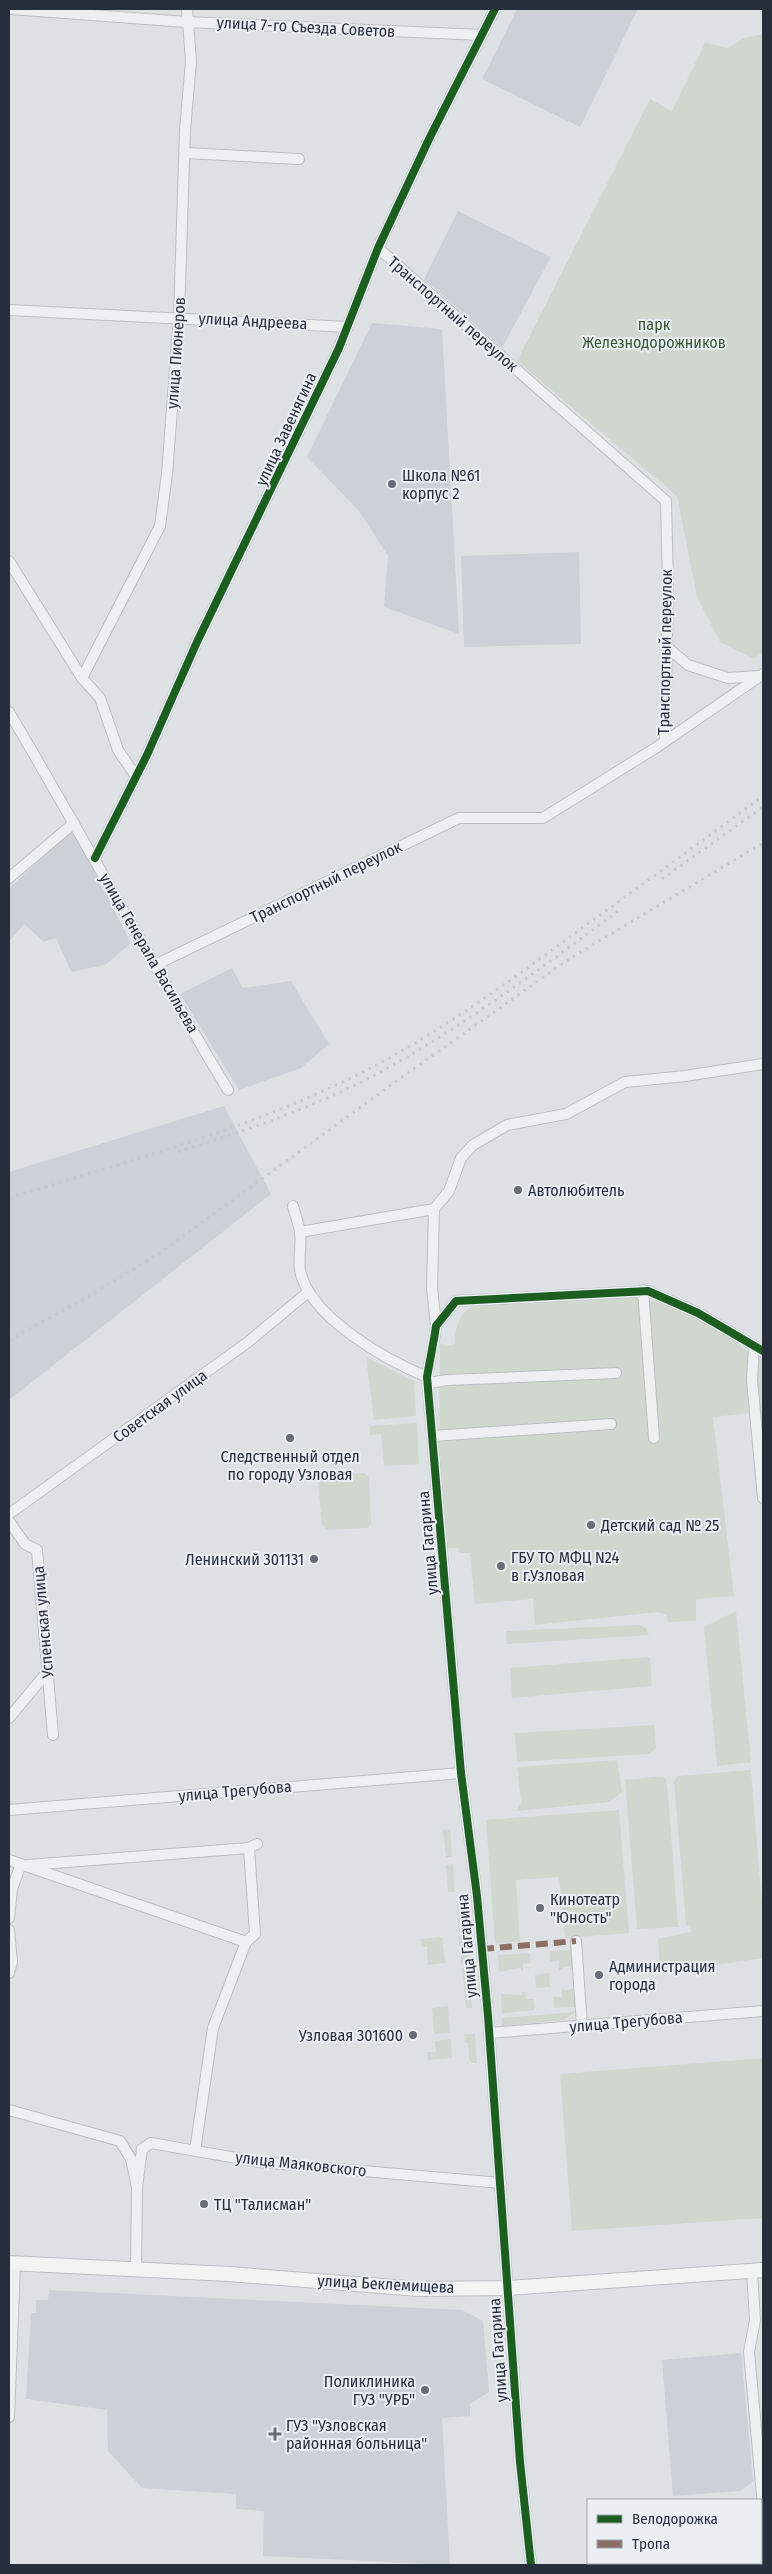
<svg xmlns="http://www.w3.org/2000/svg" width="772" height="2574" font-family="'Fira Sans Condensed',sans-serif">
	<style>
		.built { fill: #ccd0d7 }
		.green { fill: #cfd7cf }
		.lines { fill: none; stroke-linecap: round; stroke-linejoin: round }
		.minor-casing { stroke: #bcbfc2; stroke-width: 12 }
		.major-casing { stroke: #bbbec1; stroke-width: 16 }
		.minor { stroke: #eeeff0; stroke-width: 10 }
		.major { stroke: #f2f4f4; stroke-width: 14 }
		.rail { stroke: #c7c9cc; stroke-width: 3; stroke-dasharray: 2.5 5; stroke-linecap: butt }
		.quiet { stroke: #8d6e63; stroke-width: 6; stroke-dasharray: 12 6; stroke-linecap: butt }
		.cycleway-casing { stroke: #ebeff4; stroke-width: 11 }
		.cycleway { stroke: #1b5e20; stroke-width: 8 }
		.poi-dot { fill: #676d76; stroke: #ebeff4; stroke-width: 2 }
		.labels { text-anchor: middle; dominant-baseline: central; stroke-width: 4; stroke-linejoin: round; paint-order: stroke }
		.street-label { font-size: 16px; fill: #272e3b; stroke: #ebeff4 }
		.park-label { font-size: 16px; fill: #3a5635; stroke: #ebeff4 }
		.poi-label { font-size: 16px; fill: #272e3b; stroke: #ebeff4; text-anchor: start }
	</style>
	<rect width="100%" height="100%" fill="#dee1e4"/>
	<g class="built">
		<polygon points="517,9 638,9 580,127 482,79"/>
		<polygon points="458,211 551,257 502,348 424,279"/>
		<polygon points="372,323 442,329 459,634 384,607 388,556 359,511 307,457"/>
		<polygon points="579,552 581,644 464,647 461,556"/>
		<polygon points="74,829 103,879 110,902 131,943 105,965 71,972 56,938 44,942 24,924 9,942 9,888"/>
		<polygon points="232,968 243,988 291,981 329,1044 301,1068 239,1090 180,994"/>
		<polygon points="224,1106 271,1194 9,1400 9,1172"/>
		<polygon points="49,2290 462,2310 483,2321 489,2392 470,2404 470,2416 442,2418 450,2565 263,2556 264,2511 236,2509 236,2494 142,2488 108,2451 107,2410 26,2399 31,2313 36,2313 36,2300 48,2300"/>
		<polygon points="741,2353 753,2481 741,2491 673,2496 662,2360"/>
	</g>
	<g class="green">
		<polygon points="759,35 763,35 763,652 754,659 720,642 697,597 677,496 517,361 650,99 672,111 705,43 728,48 744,38"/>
		<path d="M636,1295C677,1308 714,1325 748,1352L751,1413L713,1417L734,1596L696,1599V1621L668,1622L666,1615L658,1612L535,1625L533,1599L475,1604L470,1553H460L458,1548H447L439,1441L440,1344L452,1345L455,1343C455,1324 460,1312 477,1304Z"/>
		<polygon points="754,1352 763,1357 763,1454"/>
		<polygon points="366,1357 414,1381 416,1416 374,1420"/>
		<polygon points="417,1423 419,1464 384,1466 381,1434 370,1435 370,1426"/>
		<polygon points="364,1473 369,1477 371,1523 368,1528 326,1530 322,1525 318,1482 322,1476"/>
		<polygon points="736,1611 751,1762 717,1766 704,1627"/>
		<polygon points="638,1625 646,1628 649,1635 507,1644 506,1631"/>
		<polygon points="650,1657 652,1686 512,1698 510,1668"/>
		<polygon points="654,1725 656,1748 649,1754 517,1762 515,1733"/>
		<polygon points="617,1760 622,1792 609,1802 516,1811 521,1802 517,1767"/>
		<polygon points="751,1770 763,1917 763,1958 660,1973 658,1939 691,1932 690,1925 686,1925 674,1782 678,1776"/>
		<polygon points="663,1776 666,1779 668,1793 678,1927 637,1929 625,1780"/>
		<polygon points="619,1810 629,1933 565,1938 559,1877 516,1880 520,1941 495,1943 486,1820"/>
		<polygon points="450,1829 452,1857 446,1857 443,1830"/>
		<polygon points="453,1864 455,1892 448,1892 446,1865"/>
		<polygon points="457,1904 463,1904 466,1931 459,1932"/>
		<polygon points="459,1936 466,1936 468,1963 461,1964"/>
		<polygon points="442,1937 445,1963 428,1965 427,1947 422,1947 421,1939"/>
		<polygon points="572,1950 573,1969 570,1969 570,1966 563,1967 563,1970 559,1970 559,1961 550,1962 550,1951"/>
		<polygon points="530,1953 531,1963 523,1964 523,1971 520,1968 499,1972 498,1955"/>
		<polygon points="462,1968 469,1968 472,2008 466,2008"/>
		<polygon points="549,1973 550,1987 536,1988 535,1975"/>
		<polygon points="564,1988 564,1991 574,1988 575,2007 554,2008 553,1997 562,1997 562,1989"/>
		<polygon points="522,1992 525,1992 526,1999 534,1999 535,2010 502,2013 501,1994 522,1995"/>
		<polygon points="448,2006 450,2033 434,2034 432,2008"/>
		<polygon points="575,2012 564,2020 502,2026 502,2018"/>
		<polygon points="464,2034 475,2034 477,2063 472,2063 469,2059 468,2043 465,2043"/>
		<polygon points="451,2039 452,2058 428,2060 427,2052 436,2052 435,2041"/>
		<polygon points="763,2058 763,2218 572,2231 560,2074"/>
	</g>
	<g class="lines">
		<defs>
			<g id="minor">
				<polyline points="11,9 186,22 482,35"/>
				<polyline points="185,153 299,159"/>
				<polyline points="378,248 666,501 668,584 665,741"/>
				<polyline points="9,310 348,327"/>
				<polyline points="9,561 82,678 100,698 118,750 135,775"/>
				<polyline points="667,647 688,665 728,678 758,676"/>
				<polyline points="82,678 160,526 167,474 179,317 185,130 191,61 187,9"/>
				<path d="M9,712C83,837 153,966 228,1090"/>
				<polyline points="95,858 147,755 197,642 339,348 378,248 430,137 495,9"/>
				<polyline points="9,878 74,823"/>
				<polyline points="155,965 459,818 543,818 657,747 763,674"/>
				<path d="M293,1206C295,1215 299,1224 300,1232C302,1244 298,1258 300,1270C309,1317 386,1360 427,1377"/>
				<polyline points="434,1209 432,1288 436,1326"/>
				<polyline points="300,1232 434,1209 449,1191 461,1158 473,1145 507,1125 566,1114 625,1082 685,1076 763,1064"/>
				<polyline points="643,1290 654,1438"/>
				<polyline points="754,1346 752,1380 763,1498"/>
				<polyline points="429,1383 447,1380 616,1373"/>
				<polyline points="432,1436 611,1424"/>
				<polyline points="9,1514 248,1342 307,1293"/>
				<polyline points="9,1521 25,1544 37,1550 53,1735"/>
				<polyline points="9,1718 48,1671"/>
				<polyline points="9,1810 461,1773"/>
				<polyline points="9,1860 246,1942 255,1934 249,1848 257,1844"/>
				<polyline points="28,1865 249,1848"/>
				<polyline points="9,1918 12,1889 21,1864"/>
				<polyline points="9,1930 12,1962 9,1973"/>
				<polyline points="576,1941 582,2026"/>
				<polyline points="489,2033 763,2011"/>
				<polyline points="9,2110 120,2141 131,2159 137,2187 136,2269"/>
				<polyline points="195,2151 213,2028 246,1942"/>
				<polyline points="137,2187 142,2149 151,2143 259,2162 501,2183"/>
				<polyline points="752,2271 755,2320 749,2352 763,2506"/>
				<polyline points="9,2417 15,2264"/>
				<polyline points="531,2565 520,2462 488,2016 477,1896 461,1773 427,1377 435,1333 436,1326 456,1301 648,1291 698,1313 763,1351"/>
			</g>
			<polyline id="major" points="9,2263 229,2274 419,2289 508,2288 763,2270"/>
		</defs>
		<use href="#minor" class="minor-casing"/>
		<use href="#major" class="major-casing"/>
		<use href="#minor" class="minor"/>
		<use href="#major" class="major"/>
		<g class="rail">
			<polyline points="662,879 763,807"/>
			<path d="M178,1152C244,1131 310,1109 371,1077C461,1029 541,968 622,908"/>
			<path d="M9,1198C129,1161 256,1127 367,1070C438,1033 503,986 567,939C632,892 698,844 763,796"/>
			<polyline points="9,1340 89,1296 160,1253 398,1080 569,959 763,843"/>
		</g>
		<polyline class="quiet" points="482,1949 576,1941"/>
		<defs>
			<g id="cycleway">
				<polyline points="95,858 147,755 197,642 339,348 378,248 430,137 495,9"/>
				<polyline points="531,2565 520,2462 488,2016 477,1896 461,1773 427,1377 435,1333 436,1326 456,1301 648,1291 698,1313 763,1351"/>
			</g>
		</defs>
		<use href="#cycleway" class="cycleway-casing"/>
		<use href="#cycleway" class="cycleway"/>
	</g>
	<g class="poi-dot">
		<circle cx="392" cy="484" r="5"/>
		<circle cx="518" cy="1190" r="5"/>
		<circle cx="290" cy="1438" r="5"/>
		<circle cx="591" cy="1525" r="5"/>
		<circle cx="314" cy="1559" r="5"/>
		<circle cx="501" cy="1566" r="5"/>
		<circle cx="540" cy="1908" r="5"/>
		<circle cx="599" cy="1975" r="5"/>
		<circle cx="413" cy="2035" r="5"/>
		<circle cx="204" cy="2204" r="5"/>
		<circle cx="425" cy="2390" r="5"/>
		<path d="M272.5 2426.5h5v5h5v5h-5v5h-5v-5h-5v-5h5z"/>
	</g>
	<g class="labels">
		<g class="street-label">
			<text transform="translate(306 27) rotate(3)">улица 7-го Съезда Советов</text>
			<text transform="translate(453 314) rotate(41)">Транспортный переулок</text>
			<text transform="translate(253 321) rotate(3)">улица Андреева</text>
			<text transform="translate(176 353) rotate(-86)">улица Пионеров</text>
			<text transform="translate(286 429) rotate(-65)">улица Завенягина</text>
			<text transform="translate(665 652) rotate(-89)">Транспортный переулок</text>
			<text transform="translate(326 882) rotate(-26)">Транспортный переулок</text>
			<text transform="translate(149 953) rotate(60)">улица Генерала Васильева</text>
			<text transform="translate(160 1406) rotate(-36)">Советская улица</text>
			<text transform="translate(428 1543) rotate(-95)">улица Гагарина</text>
			<text transform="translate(43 1622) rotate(-95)">Успенская улица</text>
			<text transform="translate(235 1791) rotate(-5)">улица Трегубова</text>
			<text transform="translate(467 1946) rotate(-95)">улица Гагарина</text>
			<text transform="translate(626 2022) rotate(-5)">улица Трегубова</text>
			<text transform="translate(301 2164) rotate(6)">улица Маяковского</text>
			<text transform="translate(386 2284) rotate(3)">улица Беклемищева</text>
			<text transform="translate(498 2350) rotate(-94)">улица Гагарина</text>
		</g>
		<g class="park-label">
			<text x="654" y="324">парк<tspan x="654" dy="18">Железнодорожников</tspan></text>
		</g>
		<g class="poi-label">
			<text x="402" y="475">Школа №61<tspan x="402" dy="18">корпус 2</tspan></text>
			<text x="528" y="1190">Автолюбитель</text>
			<text x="290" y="1456" text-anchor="middle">Следственный отдел<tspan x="290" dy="18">по городу Узловая</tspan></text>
			<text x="601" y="1525">Детский сад № 25</text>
			<text x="511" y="1557">ГБУ ТО МФЦ N24<tspan x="511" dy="18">в г.Узловая</tspan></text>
			<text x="304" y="1559" text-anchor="end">Ленинский 301131</text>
			<text x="550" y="1899">Кинотеатр<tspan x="550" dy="18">"Юность"</tspan></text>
			<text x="609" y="1966">Администрация<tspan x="609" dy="18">города</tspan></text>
			<text x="403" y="2035" text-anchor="end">Узловая 301600</text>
			<text x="214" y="2204">ТЦ "Талисман"</text>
			<text x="415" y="2381" text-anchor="end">Поликлиника<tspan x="415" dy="18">ГУЗ "УРБ"</tspan></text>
			<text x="286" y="2425">ГУЗ "Узловская<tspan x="286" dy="18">районная больница"</tspan></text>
		</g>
	</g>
	<rect width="772" height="2574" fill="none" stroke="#272e3b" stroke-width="20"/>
	<rect x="587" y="2499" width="175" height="65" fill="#ebeff4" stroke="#9da2aa"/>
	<rect x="597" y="2515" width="25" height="8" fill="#1b5e20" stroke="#9da2aa"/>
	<text x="632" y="2524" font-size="15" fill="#272e3b">Велодорожка</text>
	<rect x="597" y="2540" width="25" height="8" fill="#8d6e63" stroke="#9da2aa"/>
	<text x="632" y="2549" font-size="15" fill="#272e3b">Тропа</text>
</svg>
